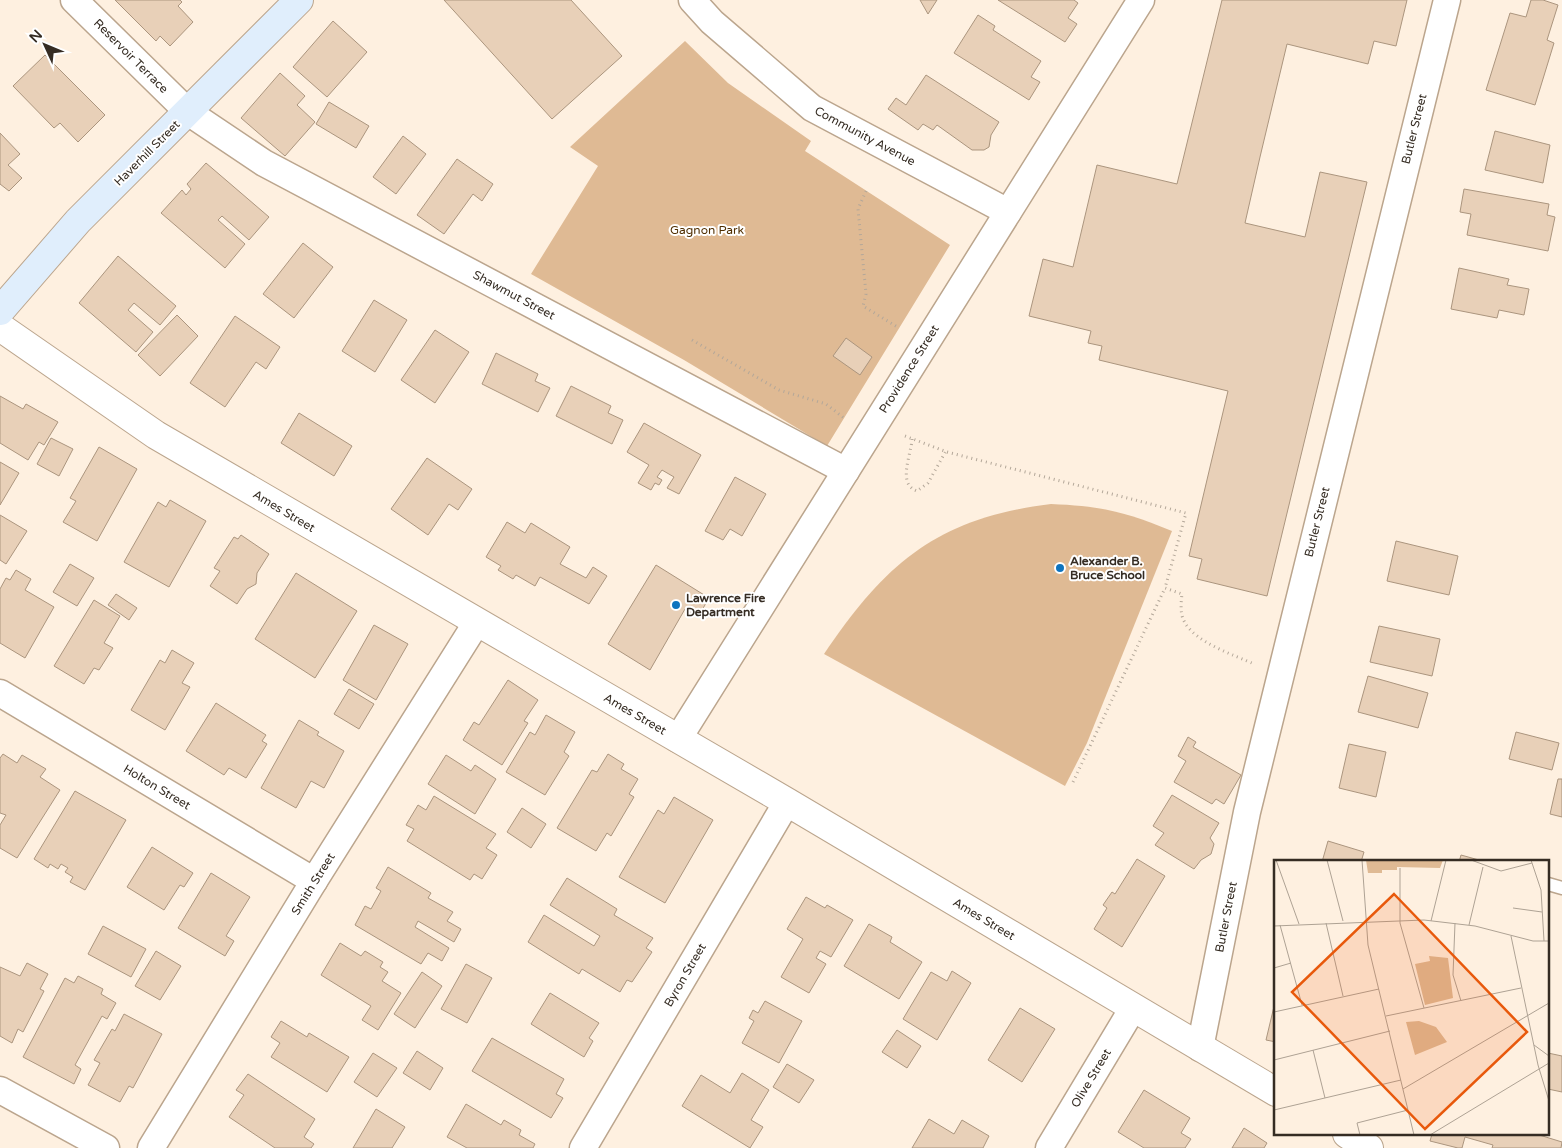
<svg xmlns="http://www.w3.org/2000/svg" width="1562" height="1148" font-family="'Varela Round',sans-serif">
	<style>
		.green { fill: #dfba94 }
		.building { fill: #e8d0b8; stroke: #ab957e }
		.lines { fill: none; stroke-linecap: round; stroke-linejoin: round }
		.service-casing { stroke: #bba58d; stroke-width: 15 }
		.minor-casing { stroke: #bba58d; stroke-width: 29 }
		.tertiary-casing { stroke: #bba58d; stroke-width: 30 }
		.secondary-casing { stroke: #bba58d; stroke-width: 30 }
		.path { stroke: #b3a799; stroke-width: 3; stroke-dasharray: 1 4; stroke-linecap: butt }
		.service { stroke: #fff; stroke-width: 12 }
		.minor { stroke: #fff; stroke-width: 26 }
		.tertiary { stroke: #fff; stroke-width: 28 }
		.secondary { stroke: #e0eefc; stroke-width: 28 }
		.poi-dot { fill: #0e74bf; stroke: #fff; stroke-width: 2 }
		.labels { text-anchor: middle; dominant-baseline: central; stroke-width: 4; stroke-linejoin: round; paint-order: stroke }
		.street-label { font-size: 12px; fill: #352c23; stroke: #fff }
		.park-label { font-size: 12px; fill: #4f2e00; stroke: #fff }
		.poi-label { font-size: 12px; font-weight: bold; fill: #352c23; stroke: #fff; text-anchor: start }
		.inset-road { fill: none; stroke: #aea294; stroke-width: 1 }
		.view { fill: #e8590c; fill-opacity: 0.15; stroke: #e8590c; stroke-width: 2.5 }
		.inset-edge { fill: none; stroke: #352c23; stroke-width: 2.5 }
	</style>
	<rect width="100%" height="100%" fill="#fef0e0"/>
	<g class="green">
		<polygon points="685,41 728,83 811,141 805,151 950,245 827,446 684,360 531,274 598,166 570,147"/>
		<path d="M1051,504C1101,506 1126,512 1172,531L1087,743L1065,786L824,654C886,562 938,518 1051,504Z"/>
	</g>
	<g class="building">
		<polygon points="115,0 180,0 182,2 178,6 193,22 170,46 160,36 156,41"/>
		<polygon points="444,0 571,0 622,56 552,119"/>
		<polygon points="920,0 937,0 928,14"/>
		<polygon points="998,0 1074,0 1078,3 1068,18 1077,24 1065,42"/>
		<polygon points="1222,0 1407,0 1396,46 1374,41 1368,64 1287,44 1260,157 1245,223 1305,237 1320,172 1367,182 1267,596 1197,579 1202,559 1189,556 1228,391 1099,360 1102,346 1088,343 1091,331 1029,316 1043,259 1073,267 1097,165 1177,184"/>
		<polygon points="1531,0 1543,0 1558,5 1547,40 1554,43 1535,105 1486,90 1510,13 1526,17"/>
		<polygon points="978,15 995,26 993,30 1041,61 1031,77 1040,82 1029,100 954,53"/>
		<polygon points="333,21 367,52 327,97 293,67"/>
		<polygon points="45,55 105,115 78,142 60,123 54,128 13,86"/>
		<polygon points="280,73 305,96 297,105 315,122 285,156 241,118"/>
		<polygon points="926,75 999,122 991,135 989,147 984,150 972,150 937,125 933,130 923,124 918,130 888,109 896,98 906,105"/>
		<polygon points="329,102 369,126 356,148 316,124"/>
		<polygon points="1495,131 1550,145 1543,183 1485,170"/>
		<polygon points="0,133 20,154 8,165 22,178 9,191 0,184"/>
		<polygon points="403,136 426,154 396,194 373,177"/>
		<polygon points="457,159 493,184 482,201 473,194 444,234 417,215"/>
		<polygon points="206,163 269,217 249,240 222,216 218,220 245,244 225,268 161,213 182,190 186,195 191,189 187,184"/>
		<polygon points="1464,189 1549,204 1547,215 1555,217 1548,251 1467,235 1471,214 1460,212"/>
		<polygon points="303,243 333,267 294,318 263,294"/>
		<polygon points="118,256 176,306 160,325 134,303 128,310 153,332 136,352 79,303"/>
		<polygon points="1459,268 1509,279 1507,285 1529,289 1524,315 1499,310 1497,318 1451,309"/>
		<polygon points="374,300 407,320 375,372 342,351"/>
		<polygon points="177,315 198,336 160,376 138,355"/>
		<polygon points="235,316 280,347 266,369 256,362 225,407 190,383"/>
		<polygon points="435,330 469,352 435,403 401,380"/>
		<polygon points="846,338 872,357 860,375 833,356"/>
		<polygon points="496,353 538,374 535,381 550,388 538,412 482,384"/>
		<polygon points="571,386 611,406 608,413 623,420 612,444 556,416"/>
		<polygon points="0,396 23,409 26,404 58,422 44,445 39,442 28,460 0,443"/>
		<polygon points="299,413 352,446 334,476 281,443"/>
		<polygon points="644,423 701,455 679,494 667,488 674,477 662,470 657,477 662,480 659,485 655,483 651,490 638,483 649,465 627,452"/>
		<polygon points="51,438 73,449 59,476 37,464"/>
		<polygon points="99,447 137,469 97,541 63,522 76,501 70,498"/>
		<polygon points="427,458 472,489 458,510 449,504 428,535 391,509"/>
		<polygon points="0,462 19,473 0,505"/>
		<polygon points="735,477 766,494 742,536 730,529 723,540 705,531"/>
		<polygon points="170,500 206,521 169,587 124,562 158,502 166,507"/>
		<polygon points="0,515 27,531 6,564 0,560"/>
		<polygon points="507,522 525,533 531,523 570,547 560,564 586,578 593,567 607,576 589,604 540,577 535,586 516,575 513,579 498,570 501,566 486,557"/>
		<polygon points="241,535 269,554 257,573 256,584 247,589 237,604 210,586 220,571 214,568 234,537 238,539"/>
		<polygon points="1396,541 1458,556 1449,595 1387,581"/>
		<polygon points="70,564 94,578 77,606 53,592"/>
		<polygon points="656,565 709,598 698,617 685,609 650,670 608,644"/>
		<polygon points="16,570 31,579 25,590 54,607 25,658 0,643 0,589 6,578 10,580"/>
		<polygon points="296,573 357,611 315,678 255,639"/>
		<polygon points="116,594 137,608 129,620 108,605"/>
		<polygon points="94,600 120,616 104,643 113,648 99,670 94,668 84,684 54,666"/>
		<polygon points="374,625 408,644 376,700 343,680"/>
		<polygon points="1379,626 1440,639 1432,676 1370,662"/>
		<polygon points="172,650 194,663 182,683 190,687 165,730 131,710 160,660 165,663"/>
		<polygon points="1368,676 1428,693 1418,728 1358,712"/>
		<polygon points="508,680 538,700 524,721 528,723 502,765 463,740 474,722 479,725"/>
		<polygon points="349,689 374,704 359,729 334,714"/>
		<polygon points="216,703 266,735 262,741 267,744 246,778 229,768 224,775 186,751"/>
		<polygon points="546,715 575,732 564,752 569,756 545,795 506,772 530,732 535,735"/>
		<polygon points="299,720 319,732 317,735 344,751 324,788 311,781 296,808 261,788"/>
		<polygon points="1516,732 1559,743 1552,770 1509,759"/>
		<polygon points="1188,737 1196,742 1193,747 1241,775 1224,804 1216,799 1212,804 1174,782 1186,761 1178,756"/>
		<polygon points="1349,744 1386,752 1376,797 1339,788"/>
		<polygon points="3,754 17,763 22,755 46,769 40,777 60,790 17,858 0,848 0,825 6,815 0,813 0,758"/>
		<polygon points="608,754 624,764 621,769 638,779 629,794 634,797 611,836 607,833 596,851 557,828 592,770 597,772"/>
		<polygon points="446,755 471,771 475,765 496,779 475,814 428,784"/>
		<polygon points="1558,779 1562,779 1562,817 1550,814"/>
		<polygon points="75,791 126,820 85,890 70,882 73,877 65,872 68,868 61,864 58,869 50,864 48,868 34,859"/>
		<polygon points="1172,795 1219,823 1210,838 1214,844 1211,854 1201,860 1194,869 1155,845 1164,833 1153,826"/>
		<polygon points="434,796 496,834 486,848 497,855 482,879 474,874 470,880 407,841 414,829 406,825 418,805 426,810"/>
		<polygon points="674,797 713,820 665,903 619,877 658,810 664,814"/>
		<polygon points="522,808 546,824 531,848 507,832"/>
		<polygon points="1328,841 1364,852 1361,862 1322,862"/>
		<polygon points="152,847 193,873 184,887 180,885 164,910 127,887"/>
		<polygon points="1461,855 1486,862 1459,862"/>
		<polygon points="1137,859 1165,876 1122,947 1094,929 1107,908 1103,905 1112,892 1115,894"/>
		<polygon points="388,867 431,893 428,898 453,912 447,921 461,929 454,942 418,921 415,927 449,948 442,961 428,953 421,964 355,925 365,906 371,909 381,891 376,888"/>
		<polygon points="211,873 250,897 226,936 234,941 225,956 178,928"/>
		<polygon points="567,878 617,909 614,915 653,938 646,948 652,952 632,982 627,980 620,992 582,969 579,974 528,942 544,915 594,946 600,936 550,905"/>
		<polygon points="806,897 825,908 827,905 853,920 831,957 820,951 816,958 826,964 809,993 781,977 803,939 787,929"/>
		<polygon points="869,924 892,937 890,942 922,962 899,999 844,966"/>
		<polygon points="103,926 146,949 131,977 88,954"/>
		<polygon points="340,943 361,956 365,951 383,962 380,967 388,972 382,981 401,993 378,1030 362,1020 371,1006 321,975"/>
		<polygon points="156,951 181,966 160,1000 135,986"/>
		<polygon points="27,963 48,974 40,989 44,991 23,1032 18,1029 12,1043 0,1036 0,967 20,976"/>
		<polygon points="466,964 492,978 467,1023 441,1009"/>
		<polygon points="952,971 971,983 937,1040 903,1019 931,972 947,981"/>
		<polygon points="422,972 442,986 415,1028 394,1014"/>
		<polygon points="78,976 103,989 101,994 116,1003 107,1019 102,1016 75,1065 81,1069 74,1084 23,1057 65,978 74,983"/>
		<polygon points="550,993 599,1023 589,1038 593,1041 584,1057 531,1024"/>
		<polygon points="1276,998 1276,1042 1266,1040"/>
		<polygon points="765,1001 802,1021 779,1063 742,1043 754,1021 749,1018 753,1010 758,1013"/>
		<polygon points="1020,1008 1055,1029 1022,1082 988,1060"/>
		<polygon points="124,1014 162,1034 133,1088 129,1086 120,1102 88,1085 100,1063 94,1060 112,1029 115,1031"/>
		<polygon points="281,1021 307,1037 309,1033 349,1057 327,1092 271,1057 280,1043 271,1037"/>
		<polygon points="897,1030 921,1046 907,1068 882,1052"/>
		<polygon points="492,1038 564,1079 556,1094 563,1098 551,1118 472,1071"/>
		<polygon points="417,1051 443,1068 430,1090 403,1073"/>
		<polygon points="373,1053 397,1068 377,1097 354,1082"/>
		<polygon points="1548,1053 1562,1056 1562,1092 1548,1089"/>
		<polygon points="787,1064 814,1080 799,1103 773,1087"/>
		<polygon points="742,1073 769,1090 751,1120 763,1127 750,1148 682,1106 701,1075 730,1093"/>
		<polygon points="248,1074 315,1119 304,1137 314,1144 311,1148 275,1148 229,1117 244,1095 236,1090"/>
		<polygon points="1144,1090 1190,1118 1181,1133 1191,1139 1185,1148 1144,1148 1118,1132"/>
		<polygon points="466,1104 501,1125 504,1120 521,1130 519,1135 535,1144 533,1148 467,1148 447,1137"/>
		<polygon points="376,1109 405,1127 392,1148 353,1148"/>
		<polygon points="929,1119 954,1134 962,1120 989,1136 983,1148 912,1148"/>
		<polygon points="1244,1128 1267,1143 1264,1148 1232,1148"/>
		<polygon points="1432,1134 1536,1134 1562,1142 1561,1148 1492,1148 1493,1145 1465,1137 1462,1148 1458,1148 1430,1141"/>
	</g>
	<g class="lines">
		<defs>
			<polyline id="service" points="1548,884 1562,888"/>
			<g id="minor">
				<polyline points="74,0 188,112 264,163 846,471"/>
				<polyline points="692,0 712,22 812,108 1008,212"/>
				<polyline points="0,693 314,881"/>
				<polyline points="678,739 1141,0"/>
				<polyline points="1200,1048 1247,812 1447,0"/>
				<polyline points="0,1090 106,1148"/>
				<polyline points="151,1148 314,881 477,622"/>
				<polyline points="583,1148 787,802"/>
				<polyline points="1049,1148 1133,1008"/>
			</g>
			<g id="tertiary">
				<polyline points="0,327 156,435 787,802 1276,1092"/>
				<polyline points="1347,1134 1369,1148"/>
			</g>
			<polyline id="secondary" points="0,311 78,221 299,0"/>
		</defs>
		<use href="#service" class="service-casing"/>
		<use href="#minor" class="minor-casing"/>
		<use href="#tertiary" class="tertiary-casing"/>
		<use href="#secondary" class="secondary-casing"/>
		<g class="path">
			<polyline points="866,191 858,209 866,294 863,306 899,328"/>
			<polyline points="692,340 779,390 826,404 844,418"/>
			<polyline points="905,436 947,452 1186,513 1165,588"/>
			<path d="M912,439C911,456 897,484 917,491L928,483L946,451"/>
			<path d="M1073,782L1165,588L1182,594C1181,602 1180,614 1184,621C1194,642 1234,655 1254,664"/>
		</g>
		<use href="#service" class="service"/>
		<use href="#minor" class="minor"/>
		<use href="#tertiary" class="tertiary"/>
		<use href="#secondary" class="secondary"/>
	</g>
	<g class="poi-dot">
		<circle cx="1060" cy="568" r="5"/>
		<circle cx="676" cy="605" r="5"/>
	</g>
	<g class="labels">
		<g class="street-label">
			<text transform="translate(131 56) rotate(45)">Reservoir Terrace</text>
			<text transform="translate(1414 129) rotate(-76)">Butler Street</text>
			<text transform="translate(865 136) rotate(28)">Community Avenue</text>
			<text transform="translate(147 153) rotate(-45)">Haverhill Street</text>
			<text transform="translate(514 295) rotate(28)">Shawmut Street</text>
			<text transform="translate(909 369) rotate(-58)">Providence Street</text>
			<text transform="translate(284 511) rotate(31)">Ames Street</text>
			<text transform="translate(1317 522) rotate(-76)">Butler Street</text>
			<text transform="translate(635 714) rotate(30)">Ames Street</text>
			<text transform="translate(157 787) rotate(31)">Holton Street</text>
			<text transform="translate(313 884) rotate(-58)">Smith Street</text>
			<text transform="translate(1226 917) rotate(-79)">Butler Street</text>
			<text transform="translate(984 919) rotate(31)">Ames Street</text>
			<text transform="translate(685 975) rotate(-60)">Byron Street</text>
			<text transform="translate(1091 1078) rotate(-59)">Olive Street</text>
		</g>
		<g class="park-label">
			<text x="707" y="230">Gagnon Park</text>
		</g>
		<g class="poi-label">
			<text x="1070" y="561">Alexander B.<tspan x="1070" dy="14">Bruce School</tspan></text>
			<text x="686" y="598">Lawrence Fire<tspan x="686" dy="14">Department</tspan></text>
		</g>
	</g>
	<g transform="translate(1274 860)">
		<rect width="275" height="275" fill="#fef0e0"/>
		<path d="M92,0H169L166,8L123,7V10H108V13H94ZM155,96L174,98L179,138L151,145L141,104L156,101ZM145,161L162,167L173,182L141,195L132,162Z" fill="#dfba94"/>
		<path class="inset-road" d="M2,0L25,64M53,0L69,61M88,0L94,85L140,275M197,0L227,11L258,3M257,0L267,30L270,81M126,8V63L150,148M239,48L268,52M157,61L172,0M52,63L69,136M181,63L179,115L187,141M6,65L28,145M195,65L209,7M0,66L150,60L201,66L259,81H275M237,76L264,205L275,241M0,108L17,103M0,152L105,129M112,156L247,128M260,185L275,196M39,190L51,238M0,200L116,171M129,229L275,143M0,250L127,220M86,275L83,263L134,250M156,275L275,203"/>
		<path class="view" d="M120,34L253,172L151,269L18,132Z"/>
		<rect width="275" height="275" class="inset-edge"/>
	</g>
	<g transform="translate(45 45) rotate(314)" stroke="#ffffff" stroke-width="4" paint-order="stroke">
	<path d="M0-4L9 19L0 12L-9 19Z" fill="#352c23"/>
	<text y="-8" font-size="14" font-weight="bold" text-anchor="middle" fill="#352c23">N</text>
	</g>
</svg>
